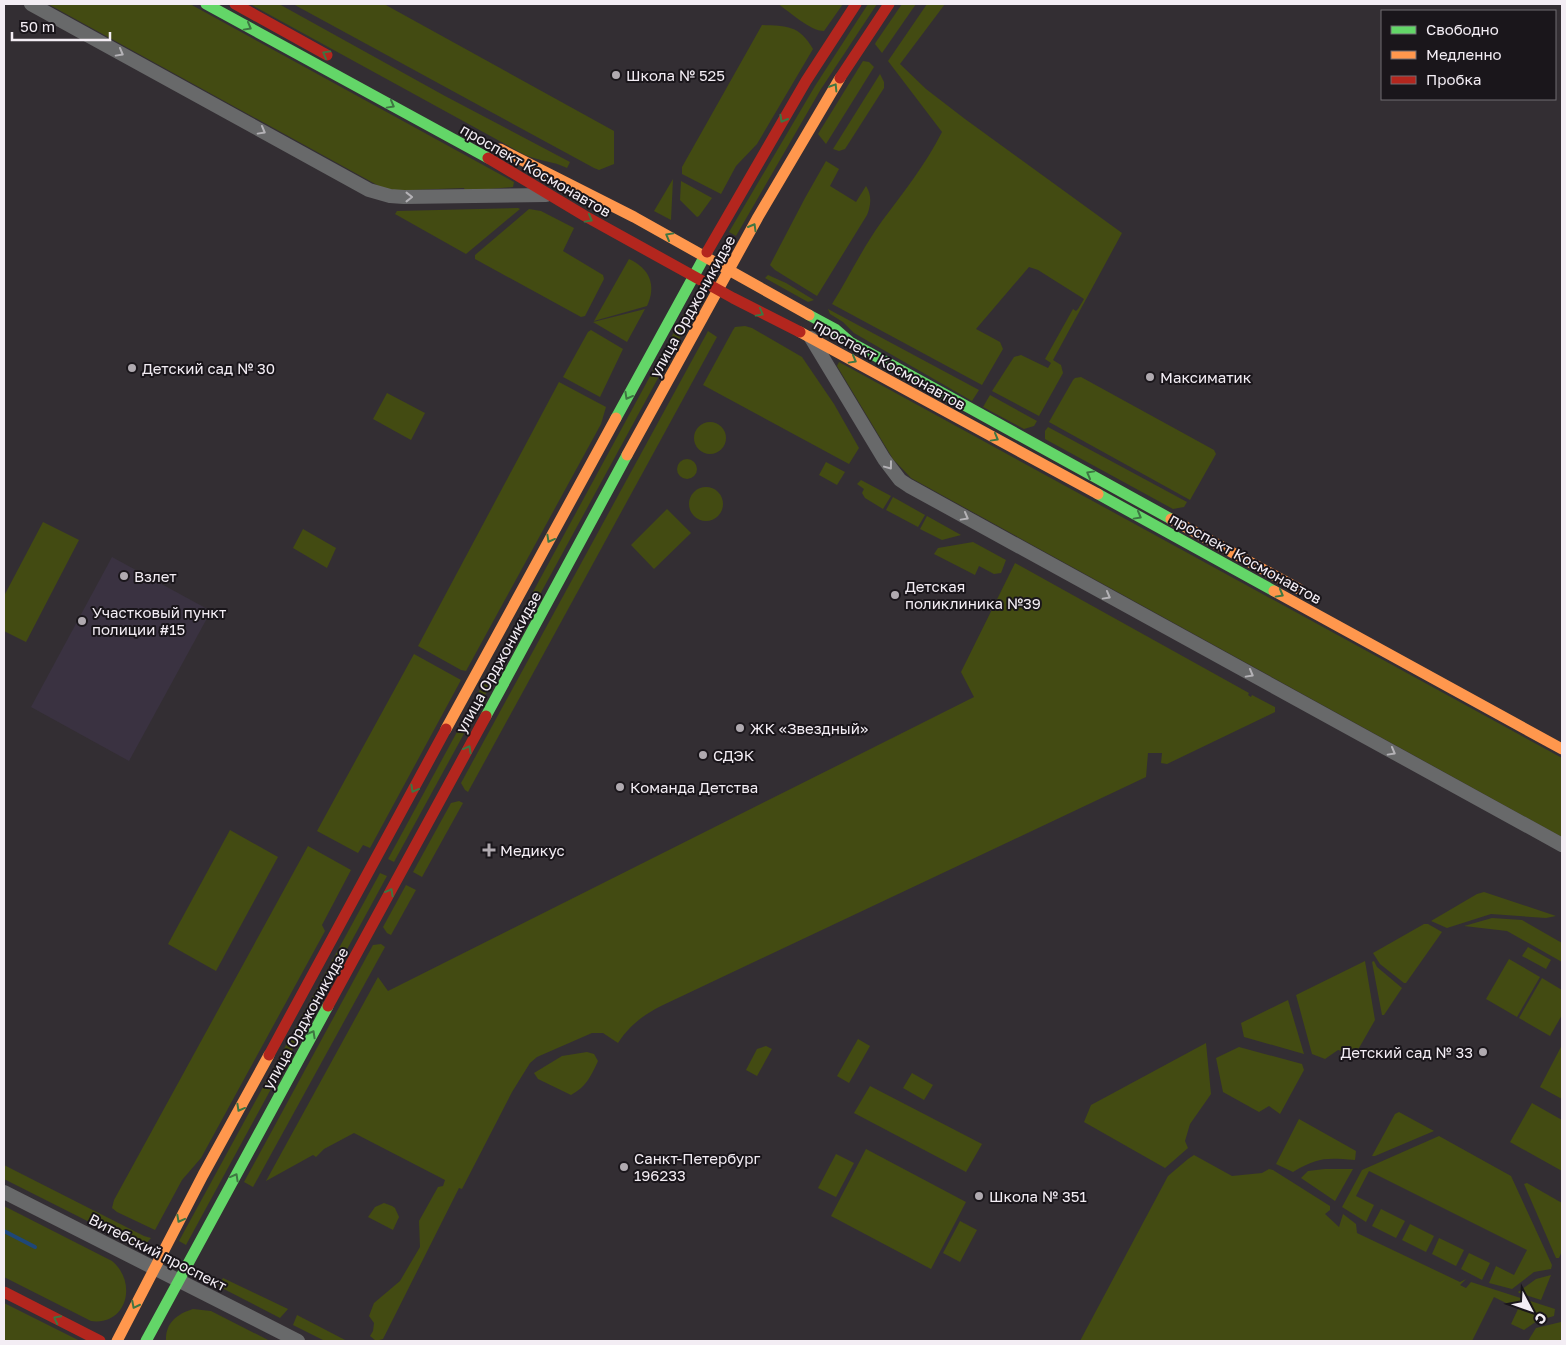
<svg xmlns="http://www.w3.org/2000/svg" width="1566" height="1345" font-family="'Golos Text',sans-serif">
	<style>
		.commercial { fill: #3a3241 }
		.green { fill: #434b12 }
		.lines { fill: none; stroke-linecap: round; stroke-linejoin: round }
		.stream { stroke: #1f4778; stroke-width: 4 }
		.street { stroke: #68696a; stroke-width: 14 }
		.fast { stroke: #63d668; stroke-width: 11 }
		.slow { stroke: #ff974d; stroke-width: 11 }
		.jam { stroke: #b3261e; stroke-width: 11 }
		.oneway { stroke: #3e7642 }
		.oneway2 { stroke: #b4b2b6 }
		.poi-dot { fill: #b0aab0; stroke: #1a161b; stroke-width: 2 }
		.labels { text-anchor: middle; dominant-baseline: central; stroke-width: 4; stroke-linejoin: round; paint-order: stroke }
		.poi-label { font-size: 15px; fill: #f3edf4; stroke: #1a161b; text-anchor: start }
		.street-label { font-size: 15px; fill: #f3edf4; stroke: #1a161b }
	</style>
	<rect width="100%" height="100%" fill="#332e33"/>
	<polygon class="commercial" points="112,557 211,611 129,761 31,707"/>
	<g class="green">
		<polygon points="48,4 190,4 514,182 513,187 465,191 464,188 388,191"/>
		<path d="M250,4H279L445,96L570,162L567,168C553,161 539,161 525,155Z"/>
		<polygon points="293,4 384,4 614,131 614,164 599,170 594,168"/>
		<path d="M778,4H843L824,31C810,31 790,12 778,4Z"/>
		<polygon points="868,4 877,4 821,89 736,236 729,232 815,86"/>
		<polygon points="902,4 916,4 882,53 875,44 876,42"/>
		<path d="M927,4H945L900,64L926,89L965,119L1122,233L1053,360L1061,365L1063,373L1039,416L992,391L1014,357L1021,355L1048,368L1051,363L1045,359L1073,309L1076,311L1078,309L1084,299L1038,270L1029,267L976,329L1000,342L1003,349L982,385L832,304C849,277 863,247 882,221C903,193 926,164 942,132L888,61Z"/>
		<path d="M762,25C787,26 799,25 813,49L757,144L736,166L721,194L682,174V167Z"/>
		<polygon points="863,61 869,62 874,67 826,144 818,134"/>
		<polygon points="880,74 884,82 884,88 845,149 839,151 833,149"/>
		<path d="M826,161L839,169L830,186L856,202L866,186C872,195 871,205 867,215L817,296L775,270L770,265L805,198Z"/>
		<polygon points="673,179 671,220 654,211"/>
		<polygon points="681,181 712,198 699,216 697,217 680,200"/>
		<polygon points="518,208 520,209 466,254 395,214 397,211"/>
		<polygon points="529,209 541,211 574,228 563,251 603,275 604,279 585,316 581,317 475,259 475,255"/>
		<path d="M629,259C649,268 657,285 647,306L594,321Z"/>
		<polygon points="768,275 786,283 814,300 808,302 765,278"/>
		<polygon points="645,309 627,342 593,322"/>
		<polygon points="828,309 979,390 972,401 854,333 843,322 830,314"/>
		<polygon points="686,310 693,314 394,862 388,859"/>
		<polygon points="745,326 752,328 802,357 834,404 859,448 849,464 703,385 733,330 735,327"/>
		<polygon points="591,330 623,349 600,397 563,377 588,332"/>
		<polygon points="708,331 717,337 468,792 465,790 461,783"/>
		<polygon points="839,362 1562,758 1562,837 911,478 893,459 837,366"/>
		<polygon points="1081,377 1214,450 1216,454 1190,500 1049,422 1073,380 1075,378"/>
		<polygon points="559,382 606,407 601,424 466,671 461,670 418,646"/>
		<polygon points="387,393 425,413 411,440 373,419"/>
		<polygon points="990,395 1037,421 1034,426 1024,429 983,407"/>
		<circle cx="710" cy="438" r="16"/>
		<polygon points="1048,427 1187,502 1184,507 1173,509 1045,439 1045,431"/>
		<circle cx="687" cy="469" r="10"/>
		<polygon points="826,462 845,472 837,485 819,475"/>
		<polygon points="861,480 891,496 883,509 865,498 862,493 864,489 857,484"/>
		<circle cx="706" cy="504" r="17"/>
		<polygon points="893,497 925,515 918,527 886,510"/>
		<polygon points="667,509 691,533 654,569 631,545"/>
		<polygon points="927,516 961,535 942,540 920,529"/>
		<polygon points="43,522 79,540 26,642 4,631 4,596"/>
		<polygon points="303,529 336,548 327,568 293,548"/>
		<polygon points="973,542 1006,560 1001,573 994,574 979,566 975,575 934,554 938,548"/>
		<path d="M1015,563L1249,693L1248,695L1251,697L1252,695L1275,707V712L1167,764L1161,763L1162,753H1148L1146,777L661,1006C643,1015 629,1026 618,1043L603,1033H592L537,1057L530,1063L512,1092L462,1189L459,1188L383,1339L376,1341L370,1336L373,1331L374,1323L369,1316L374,1303L400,1281L420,1247L419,1221L438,1187L443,1186L445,1180L354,1133L324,1149L316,1157L313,1155L266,1181L378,977L388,991L974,697L961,672Z"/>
		<polygon points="414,654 461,680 370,848 363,845 358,853 317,831"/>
		<polygon points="459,801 463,803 422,877 413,872 451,803"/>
		<polygon points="230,830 278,857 216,971 168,944"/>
		<polygon points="308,846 351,870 322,925 325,931 201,1158 182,1180 155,1230 117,1212 112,1208 114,1200"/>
		<polygon points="380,873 387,876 186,1245 179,1241"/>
		<polygon points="406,885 416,890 391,935 387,933 383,927"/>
		<polygon points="1484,892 1556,916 1546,918 1491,914 1447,928 1431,921 1477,894"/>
		<polygon points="1492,918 1522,920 1562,943 1562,962 1507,931 1464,926"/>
		<polygon points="1424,924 1428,924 1442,932 1406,983 1404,983 1380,964 1373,953"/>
		<polygon points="381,944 385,947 253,1187 244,1182 373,945"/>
		<polygon points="1528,947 1551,960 1546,969 1522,956"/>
		<polygon points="1509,959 1540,977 1517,1017 1486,999"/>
		<polygon points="1365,961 1375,1020 1355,1055 1338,1050 1325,1059 1312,1054 1296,995"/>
		<polygon points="1374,961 1377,967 1402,988 1384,1015 1382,1015 1372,962"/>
		<polygon points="1542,978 1562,990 1562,1015 1550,1036 1519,1018"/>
		<polygon points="1288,1000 1304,1054 1244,1037 1241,1023"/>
		<polygon points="858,1039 870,1046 849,1083 837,1076"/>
		<polygon points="1206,1043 1211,1094 1190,1124 1185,1141 1188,1148 1165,1168 1084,1122 1091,1105"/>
		<polygon points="1562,1045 1562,1099 1540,1087"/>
		<polygon points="766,1046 772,1049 757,1076 746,1070 757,1049"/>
		<polygon points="1239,1047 1302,1064 1304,1070 1280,1114 1269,1106 1259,1112 1223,1092 1216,1058"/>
		<path d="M587,1052L594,1054L598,1061C591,1076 586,1087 571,1095L538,1079L534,1073L562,1056Z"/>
		<polygon points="912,1073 933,1085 924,1100 903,1088"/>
		<polygon points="870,1086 982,1144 966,1172 854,1113"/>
		<polygon points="1532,1103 1562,1120 1562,1171 1510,1142"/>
		<polygon points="1399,1112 1434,1131 1375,1156 1372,1156 1395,1114"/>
		<path d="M1299,1119L1356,1151L1355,1160C1325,1158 1319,1157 1293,1172L1276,1164Z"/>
		<polygon points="1439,1136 1511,1176 1552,1265 1551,1269 1534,1272 1512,1289 1489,1283 1496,1266 1514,1275 1527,1250 1369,1171 1356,1196 1374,1205 1366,1222 1342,1207 1362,1170"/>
		<polygon points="866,1149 966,1202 931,1269 831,1216"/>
		<polygon points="836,1154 854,1163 836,1197 818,1188"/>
		<polygon points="1194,1155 1232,1176 1262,1173 1269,1169 1273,1170 1330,1206 1330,1210 1325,1214 1339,1227 1343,1214 1356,1224 1357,1233 1460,1282 1466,1279 1460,1285 1466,1288 1471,1282 1555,1309 1554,1316 1537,1321 1524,1330 1511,1324 1518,1309 1494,1297 1472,1341 1080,1341 1168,1176 1188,1159"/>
		<polygon points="4,1165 144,1236 151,1238 144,1246 135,1245 4,1179"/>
		<polygon points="1325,1169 1353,1169 1335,1201 1301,1178 1308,1171"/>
		<polygon points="1527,1183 1562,1203 1562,1251 1559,1258 1556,1258 1524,1184"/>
		<polygon points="384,1203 392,1206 395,1208 399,1217 393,1230 368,1217 375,1207"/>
		<path d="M4,1206L112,1261C139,1284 125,1326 91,1321L4,1277Z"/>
		<polygon points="1381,1209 1405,1221 1396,1238 1372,1226"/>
		<polygon points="960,1221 977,1230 960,1262 943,1253"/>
		<polygon points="1410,1224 1434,1236 1426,1252 1402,1240"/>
		<polygon points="1439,1238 1464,1250 1456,1266 1432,1254"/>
		<polygon points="1469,1253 1490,1263 1482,1280 1461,1269"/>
		<polygon points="1551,1275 1541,1300 1519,1293 1518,1292 1536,1279"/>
		<polygon points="223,1278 288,1309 280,1318 218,1286"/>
		<polygon points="4,1303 80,1341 4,1341"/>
		<path d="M193,1309L211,1311L270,1341H166C165,1323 177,1314 193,1309Z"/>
		<polygon points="297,1315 347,1341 325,1341 293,1325"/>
		<polygon points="1561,1322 1562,1322 1562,1341 1528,1341 1536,1328"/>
	</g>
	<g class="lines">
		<polyline class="stream" points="4,1231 35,1247"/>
		<g class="street">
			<polyline points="31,4 369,190 390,196 404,197 546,195"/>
			<polyline points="811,338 884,459 900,480 909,486 1562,845"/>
			<polyline points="4,1192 298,1341"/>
		</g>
		<g class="fast">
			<polyline points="206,4 488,158"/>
			<polyline points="809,315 835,329 850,342 1171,519"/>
			<polyline points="616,418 707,252"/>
			<polyline points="1098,494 1274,591"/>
			<polyline points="486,716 627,455"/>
			<polyline points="146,1341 328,1006"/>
		</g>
		<g class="slow">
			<polyline points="500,149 634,217 809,315"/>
			<polyline points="800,332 1098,494"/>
			<polyline points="627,455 758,217 840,78"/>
			<polyline points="1171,519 1299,589"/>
			<polyline points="1274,591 1562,749"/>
			<polyline points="446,729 616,418"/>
			<polyline points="117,1341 203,1175 269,1055"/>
		</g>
		<g class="jam">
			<polyline points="235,4 327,55"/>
			<polyline points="840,78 889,4"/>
			<polyline points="488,158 585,216 733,298 800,332"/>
			<polyline points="707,252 806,81 856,4"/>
			<polyline points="328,1006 486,716"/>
			<polyline points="269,1055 446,729"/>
			<polyline points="4,1292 100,1341"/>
		</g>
	</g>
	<defs><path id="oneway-chevron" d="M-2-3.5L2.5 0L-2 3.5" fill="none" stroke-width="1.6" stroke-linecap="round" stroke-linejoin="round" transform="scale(1.25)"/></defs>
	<g class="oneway">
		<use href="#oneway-chevron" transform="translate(248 27) rotate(29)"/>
		<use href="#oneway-chevron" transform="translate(326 54) rotate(-151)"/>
		<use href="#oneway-chevron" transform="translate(834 87) rotate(-58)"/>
		<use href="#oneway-chevron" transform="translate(391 105) rotate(29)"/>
		<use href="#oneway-chevron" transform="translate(783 119) rotate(120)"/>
		<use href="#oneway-chevron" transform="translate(589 219) rotate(29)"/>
		<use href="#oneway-chevron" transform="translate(753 227) rotate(-60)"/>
		<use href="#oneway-chevron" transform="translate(669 236) rotate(-151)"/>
		<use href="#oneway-chevron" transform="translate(760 313) rotate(29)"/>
		<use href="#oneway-chevron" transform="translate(853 360) rotate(29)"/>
		<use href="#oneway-chevron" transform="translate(628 396) rotate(119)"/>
		<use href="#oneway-chevron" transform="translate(995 438) rotate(29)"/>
		<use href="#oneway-chevron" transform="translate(1090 474) rotate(-151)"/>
		<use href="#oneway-chevron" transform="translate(1138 516) rotate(29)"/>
		<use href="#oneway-chevron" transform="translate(550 539) rotate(119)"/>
		<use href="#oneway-chevron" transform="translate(1280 594) rotate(29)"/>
		<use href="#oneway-chevron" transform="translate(468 749) rotate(-61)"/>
		<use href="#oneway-chevron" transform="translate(414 789) rotate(119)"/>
		<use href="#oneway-chevron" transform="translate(390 892) rotate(-61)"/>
		<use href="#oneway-chevron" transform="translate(312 1034) rotate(-61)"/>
		<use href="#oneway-chevron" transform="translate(240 1108) rotate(119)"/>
		<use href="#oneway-chevron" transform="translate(235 1177) rotate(-61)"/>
		<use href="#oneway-chevron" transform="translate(180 1219) rotate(118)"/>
		<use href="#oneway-chevron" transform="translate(135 1305) rotate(117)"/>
		<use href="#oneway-chevron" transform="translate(57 1319) rotate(-153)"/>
	</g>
	<g class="oneway2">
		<use href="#oneway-chevron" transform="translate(120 53) rotate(29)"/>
		<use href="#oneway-chevron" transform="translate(262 131) rotate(29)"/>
		<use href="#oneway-chevron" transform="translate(409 197)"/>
		<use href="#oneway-chevron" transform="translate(889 466) rotate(53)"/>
		<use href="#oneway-chevron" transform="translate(965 517) rotate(29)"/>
		<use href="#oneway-chevron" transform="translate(1107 596) rotate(29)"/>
		<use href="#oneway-chevron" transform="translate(1250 674) rotate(29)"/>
		<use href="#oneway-chevron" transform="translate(1392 752) rotate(29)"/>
	</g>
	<g class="poi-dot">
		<circle cx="616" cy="75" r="5"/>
		<circle cx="132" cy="368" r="5"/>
		<circle cx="1150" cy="377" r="5"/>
		<circle cx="124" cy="576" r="5"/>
		<circle cx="895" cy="595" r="5"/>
		<circle cx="82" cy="621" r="5"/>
		<circle cx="740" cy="728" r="5"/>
		<circle cx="703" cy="755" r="5"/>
		<circle cx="620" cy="787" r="5"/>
		<path d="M486.5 842.5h5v5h5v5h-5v5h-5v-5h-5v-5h5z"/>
		<circle cx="1483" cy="1052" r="5"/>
		<circle cx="624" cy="1167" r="5"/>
		<circle cx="979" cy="1196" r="5"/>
	</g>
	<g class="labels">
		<g class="poi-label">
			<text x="626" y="75">Школа № 525</text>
			<text x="142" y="368">Детский сад № 30</text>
			<text x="1160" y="377">Максиматик</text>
			<text x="134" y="576">Взлет</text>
			<text x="905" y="586">Детская<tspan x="905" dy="17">поликлиника №39</tspan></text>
			<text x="92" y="612">Участковый пункт<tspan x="92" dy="17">полиции #15</tspan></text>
			<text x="750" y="728">ЖК «Звездный»</text>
			<text x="713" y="755">СДЭК</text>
			<text x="630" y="787">Команда Детства</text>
			<text x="500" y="850">Медикус</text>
			<text x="1473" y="1052" text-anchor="end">Детский сад № 33</text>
			<text x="634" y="1158">Санкт-Петербург<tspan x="634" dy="17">196233</tspan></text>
			<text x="989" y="1196">Школа № 351</text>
		</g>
		<g class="street-label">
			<text transform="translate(536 170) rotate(30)">проспект Космонавтов</text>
			<text transform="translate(692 306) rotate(-61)">улица Орджоникидзе</text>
			<text transform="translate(890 364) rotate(29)">проспект Космонавтов</text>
			<text transform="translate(1246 558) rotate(29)">проспект Космонавтов</text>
			<text transform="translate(498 662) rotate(-61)">улица Орджоникидзе</text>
			<text transform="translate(305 1018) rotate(-61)">улица Орджоникидзе</text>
			<text transform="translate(158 1252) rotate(27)">Витебский проспект</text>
		</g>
	</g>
	<rect width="1566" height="1345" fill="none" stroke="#f3edf4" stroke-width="10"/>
	<rect x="1381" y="10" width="175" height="90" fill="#1a161b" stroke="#716c72"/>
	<rect x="1391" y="26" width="25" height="8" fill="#63d668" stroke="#716c72"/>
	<text x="1426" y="35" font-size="15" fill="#f3edf4">Свободно</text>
	<rect x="1391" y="51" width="25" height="8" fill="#ff974d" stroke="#716c72"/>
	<text x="1426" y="60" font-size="15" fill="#f3edf4">Медленно</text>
	<rect x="1391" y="76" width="25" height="8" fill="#b3261e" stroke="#716c72"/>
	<text x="1426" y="85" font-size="15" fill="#f3edf4">Пробка</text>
	<g transform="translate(1531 1310) rotate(131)" stroke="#1a161b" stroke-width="4" paint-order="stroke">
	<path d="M0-4L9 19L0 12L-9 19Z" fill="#f3edf4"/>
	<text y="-8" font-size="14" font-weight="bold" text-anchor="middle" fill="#f3edf4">С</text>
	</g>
	<path d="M12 32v8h98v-8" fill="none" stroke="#f3edf4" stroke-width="2.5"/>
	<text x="20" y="32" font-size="15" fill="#f3edf4" stroke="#1a161b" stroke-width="4" paint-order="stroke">50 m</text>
</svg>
